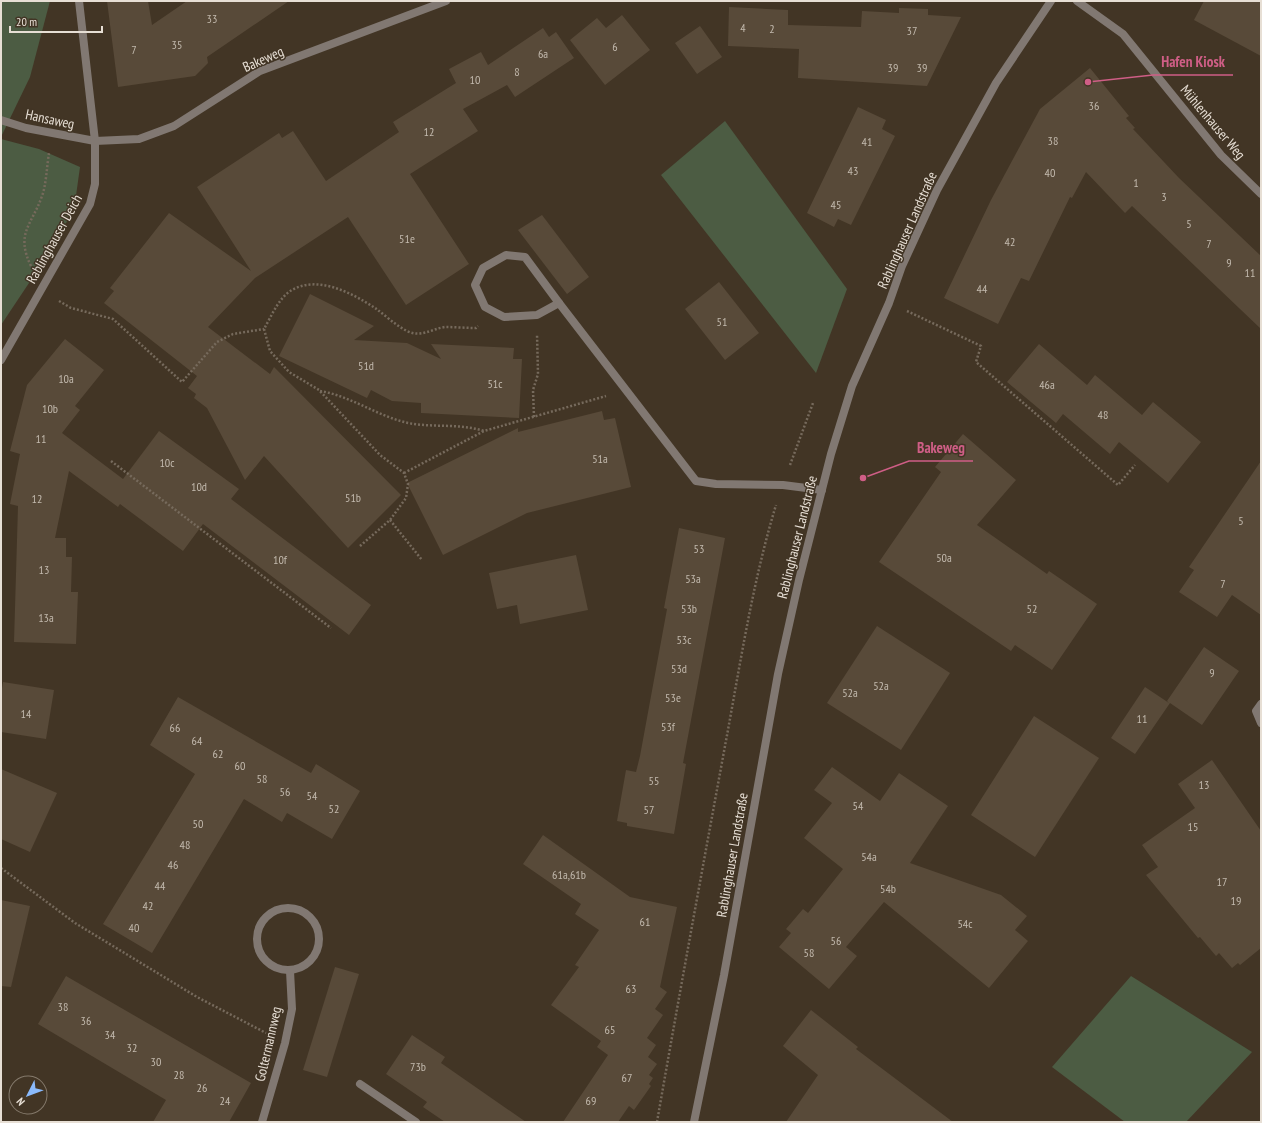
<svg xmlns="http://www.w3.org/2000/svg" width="1262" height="1123" font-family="'PT Sans Narrow',sans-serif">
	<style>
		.green { fill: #4c5c43 }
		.building { fill: #584a39 }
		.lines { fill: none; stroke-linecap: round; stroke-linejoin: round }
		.path { stroke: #766a5c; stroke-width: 2.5; stroke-dasharray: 2 2; stroke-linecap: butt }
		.service { stroke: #817872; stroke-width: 8 }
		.minor { stroke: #817872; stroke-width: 8 }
		.tertiary { stroke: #817872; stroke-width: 8 }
		.labels { text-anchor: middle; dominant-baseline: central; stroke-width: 3; stroke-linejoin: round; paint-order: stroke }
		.number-label { font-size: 12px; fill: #c3baae }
		.street-label { font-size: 14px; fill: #e7dfd5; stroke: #423525 }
		.leader { fill: none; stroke: #cf5e86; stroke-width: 1.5 }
		.callout-dot { fill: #cf5e86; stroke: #423525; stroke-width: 1.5 }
		.callout-label { font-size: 15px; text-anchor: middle; font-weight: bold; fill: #cf5e86; stroke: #423525; stroke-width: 3; stroke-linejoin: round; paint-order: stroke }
	</style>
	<rect width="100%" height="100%" fill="#423525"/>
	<g class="green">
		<polygon points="1,1 50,1 30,77 1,137"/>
		<polygon points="725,121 847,289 816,373 661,175"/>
		<polygon points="1,139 39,149 80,167 74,210 35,274 1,325"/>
		<polygon points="1131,976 1252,1052 1186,1122 1125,1122 1052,1067"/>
	</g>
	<g class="building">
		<polygon points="107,1 148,1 152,25 187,1 289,1 207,57 208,63 195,76 118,87"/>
		<polygon points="1204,1 1261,1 1261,56 1194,20"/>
		<polygon points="729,7 788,10 788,25 861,27 862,11 899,13 899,8 928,9 928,15 961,17 927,86 798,78 799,49 728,46"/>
		<polygon points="622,15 650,50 605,85 570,40 597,18 606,28"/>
		<polygon points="700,26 722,57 697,74 675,43"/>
		<polygon points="543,28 549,37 556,32 574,58 515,97 507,85 463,109 478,131 410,174 469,264 406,305 348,217 255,278 208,327 270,374 274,367 401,495 348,548 264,456 245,480 207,408 194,398 196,394 188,388 197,376 104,303 114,291 110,288 169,213 251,271 197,187 279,133 282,138 293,131 326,181 399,132 393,122 456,83 449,69 481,52 488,65"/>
		<polygon points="1090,68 1129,116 1126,118 1135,128 1133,129 1179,178 1261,256 1261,329 1132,206 1125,213 1086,172 1072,198 1070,197 1029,281 1021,278 998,324 944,298 991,200 1040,109"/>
		<polygon points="858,107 886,120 882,129 895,136 851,225 838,219 834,227 807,213"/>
		<polygon points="542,215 589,277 567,294 518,230"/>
		<polygon points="719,282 759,333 725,360 685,309"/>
		<polygon points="310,294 374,326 354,340 407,343 441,359 431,344 514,348 513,359 522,359 519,418 421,413 421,403 392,401 371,390 367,398 279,356"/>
		<polygon points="65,339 104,370 75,406 80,410 62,433 123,479 159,431 239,489 231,499 371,605 349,635 203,524 183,551 120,504 118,507 69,471 55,538 66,538 66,557 72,557 71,592 78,592 76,644 14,642 18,506 10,504 20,454 10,451 27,385"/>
		<polygon points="1039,344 1087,385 1095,375 1142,415 1153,402 1201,442 1168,483 1119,442 1110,454 1063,414 1056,423 1007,382"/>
		<polygon points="602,411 604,420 615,418 631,487 527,513 443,555 407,483 518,428 518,432"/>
		<polygon points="963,434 1016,480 977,525 1047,574 1049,571 1097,604 1052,670 1015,645 1011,651 879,562 941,472 935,467"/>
		<polygon points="1261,461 1261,615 1232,595 1217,617 1179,592 1194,570 1189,567"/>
		<polygon points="679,528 725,538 683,763 686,764 674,834 627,826 627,823 617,821 626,770 636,772 640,756 667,609 664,608"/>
		<polygon points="576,555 588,610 520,624 517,605 497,609 489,573"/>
		<polygon points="877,626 950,673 901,750 827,703"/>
		<polygon points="1204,647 1239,671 1202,725 1170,703 1135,754 1111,738 1145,687 1169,703 1167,701"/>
		<polygon points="3,682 54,690 46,739 1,732 1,695"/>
		<polygon points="178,697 311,773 316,764 360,791 332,839 287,813 282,822 244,799 152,953 103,924 195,774 150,745"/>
		<polygon points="1034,716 1099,758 1035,857 971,815"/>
		<polygon points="1212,760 1261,831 1261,948 1240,965 1238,963 1232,968 1219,953 1216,956 1200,937 1198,938 1146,875 1158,867 1142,845 1195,808 1178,784"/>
		<polygon points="832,767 880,801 899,773 948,806 910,863 1001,895 1027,916 1015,930 1028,941 989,988 884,902 846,947 857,956 829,989 779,947 791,933 786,929 803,909 808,913 843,869 804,838 832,803 814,790"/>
		<polygon points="1,769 57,793 30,852 1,839"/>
		<polygon points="543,835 630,897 677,907 660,987 667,992 655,1009 663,1015 647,1038 656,1045 648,1057 657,1064 649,1075 653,1078 649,1084 651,1086 634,1110 629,1106 618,1122 563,1122 608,1055 597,1047 601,1041 551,1005 579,967 575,965 599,930 575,914 581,904 523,864"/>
		<polygon points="1,900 30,906 11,987 1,986"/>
		<polygon points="335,967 359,974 327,1077 303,1070"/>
		<polygon points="66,976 251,1083 229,1122 153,1122 166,1100 38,1024"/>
		<polygon points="811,1010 858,1047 856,1049 953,1122 786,1122 818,1075 783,1046"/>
		<polygon points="412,1035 445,1057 441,1063 526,1122 445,1122 423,1107 427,1102 386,1074"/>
	</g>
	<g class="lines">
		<g class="path">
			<path d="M31,266C15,233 32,225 42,196C46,186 47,165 49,153"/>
			<polyline points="59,301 71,308 113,319 182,382 217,342 233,334 264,329"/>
			<polyline points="907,311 981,346 976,362 1118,485 1135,465"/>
			<path d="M320,391C351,396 377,416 408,423C434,428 459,423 484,431"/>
			<polyline points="534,417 533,390 538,374 537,334"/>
			<polyline points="111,461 331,628"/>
			<polyline points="790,465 813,403"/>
			<polyline points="404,473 484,431 606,396"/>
			<polyline points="390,520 422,560"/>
			<path d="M360,546L390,520L406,498L408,484L404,473L380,455L319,390L289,372L270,351L264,329C271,317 279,297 292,290C318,275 352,293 375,308C385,315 395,325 407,331C421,338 431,329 445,327C455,327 466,328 476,328L478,326"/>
			<polyline points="1,868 75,923 197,997 266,1033"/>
			<path d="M657,1122C679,996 702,871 725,746C740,666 752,584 776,505"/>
		</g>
		<g class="service">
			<polyline points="1,120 26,128 95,141"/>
			<polygon points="506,255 525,257 559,303 537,315 504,317 485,307 475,285 483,268"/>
			<polyline points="559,303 696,481 716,484 783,485 822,490"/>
			<circle cx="288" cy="939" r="31"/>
			<polyline points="360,1084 416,1122"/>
			<polyline points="262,1122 285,1043 292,1009 290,971"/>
		</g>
		<g class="minor">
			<polyline points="1077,1 1123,34 1221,155 1261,194"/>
			<polyline points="95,141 139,139 174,126 260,71 446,1"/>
			<polyline points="1,360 90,204 95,184 95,141 79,1"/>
			<polyline points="1261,704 1256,711 1261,723"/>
		</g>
		<polyline class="tertiary" points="694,1122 724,975 778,674 799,580 831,454 852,386 889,303 902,266 937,190 996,83 1051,1"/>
	</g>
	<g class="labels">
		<g class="number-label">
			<text x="212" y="18">33</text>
			<text x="743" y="27">4</text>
			<text x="772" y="28">2</text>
			<text x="912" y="30">37</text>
			<text x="177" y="44">35</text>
			<text x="615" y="46">6</text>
			<text x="134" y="49">7</text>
			<text x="543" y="53">6a</text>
			<text x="893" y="67">39</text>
			<text x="922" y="67">39</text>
			<text x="517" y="71">8</text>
			<text x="475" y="79">10</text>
			<text x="1094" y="105">36</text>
			<text x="429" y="131">12</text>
			<text x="1053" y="140">38</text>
			<text x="867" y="141">41</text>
			<text x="853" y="170">43</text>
			<text x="1050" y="172">40</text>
			<text x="1136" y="182">1</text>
			<text x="1164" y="196">3</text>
			<text x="836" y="204">45</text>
			<text x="1189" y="223">5</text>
			<text x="407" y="238">51e</text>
			<text x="1010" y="241">42</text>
			<text x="1209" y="243">7</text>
			<text x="1229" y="262">9</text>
			<text x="1250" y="272">11</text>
			<text x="982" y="288">44</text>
			<text x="722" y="321">51</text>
			<text x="366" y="365">51d</text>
			<text x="66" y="378">10a</text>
			<text x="495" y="383">51c</text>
			<text x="1047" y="384">46a</text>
			<text x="50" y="408">10b</text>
			<text x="1103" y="414">48</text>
			<text x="41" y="438">11</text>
			<text x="600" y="458">51a</text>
			<text x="167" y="462">10c</text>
			<text x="199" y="486">10d</text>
			<text x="353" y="497">51b</text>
			<text x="37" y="498">12</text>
			<text x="1241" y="520">5</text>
			<text x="699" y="548">53</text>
			<text x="944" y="557">50a</text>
			<text x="280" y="559">10f</text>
			<text x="44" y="569">13</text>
			<text x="693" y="578">53a</text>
			<text x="1223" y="583">7</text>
			<text x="689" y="608">53b</text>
			<text x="1032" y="608">52</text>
			<text x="46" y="617">13a</text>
			<text x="684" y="639">53c</text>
			<text x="679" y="668">53d</text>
			<text x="1212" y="672">9</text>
			<text x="881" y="685">52a</text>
			<text x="850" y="692">52a</text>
			<text x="673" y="697">53e</text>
			<text x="26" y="713">14</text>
			<text x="1142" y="718">11</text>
			<text x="668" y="726">53f</text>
			<text x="175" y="727">66</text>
			<text x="197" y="740">64</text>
			<text x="218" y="753">62</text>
			<text x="240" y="765">60</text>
			<text x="262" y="778">58</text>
			<text x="654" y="780">55</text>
			<text x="1204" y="784">13</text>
			<text x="285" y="791">56</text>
			<text x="312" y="795">54</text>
			<text x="858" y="805">54</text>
			<text x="334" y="808">52</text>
			<text x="649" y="809">57</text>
			<text x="198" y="823">50</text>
			<text x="1193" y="826">15</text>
			<text x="185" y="844">48</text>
			<text x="869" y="856">54a</text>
			<text x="173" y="864">46</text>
			<text x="569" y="874">61a,61b</text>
			<text x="1222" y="881">17</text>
			<text x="160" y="885">44</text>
			<text x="888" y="888">54b</text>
			<text x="1236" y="900">19</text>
			<text x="148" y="905">42</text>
			<text x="645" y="921">61</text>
			<text x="965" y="923">54c</text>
			<text x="134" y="927">40</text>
			<text x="836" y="940">56</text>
			<text x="809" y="952">58</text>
			<text x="631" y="988">63</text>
			<text x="63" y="1006">38</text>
			<text x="86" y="1020">36</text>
			<text x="610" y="1029">65</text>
			<text x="110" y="1034">34</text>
			<text x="132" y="1047">32</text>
			<text x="156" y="1061">30</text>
			<text x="418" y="1066">73b</text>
			<text x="179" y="1074">28</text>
			<text x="627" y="1077">67</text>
			<text x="202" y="1087">26</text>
			<text x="225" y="1100">24</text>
			<text x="591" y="1100">69</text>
		</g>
		<g class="street-label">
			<text transform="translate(263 59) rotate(-24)">Bakeweg</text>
			<text transform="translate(50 119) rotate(12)">Hansaweg</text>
			<text transform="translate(1213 122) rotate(50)">Mühlenhauser Weg</text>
			<text transform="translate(907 230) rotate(-66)">Rablinghauser Landstraße</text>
			<text transform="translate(54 239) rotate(-61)">Rablinghauser Deich</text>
			<text transform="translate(797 537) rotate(-76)">Rablinghauser Landstraße</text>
			<text transform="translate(732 855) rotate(-80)">Rablinghauser Landstraße</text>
			<text transform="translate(268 1044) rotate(-77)">Goltermannweg</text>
		</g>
	</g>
	<path class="leader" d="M1088 82L1153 75H1233M863 478L909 461H973"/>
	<g class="callout-dot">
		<circle cx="1088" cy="82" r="4"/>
		<circle cx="863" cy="478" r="4"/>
	</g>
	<g class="callout-label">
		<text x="1193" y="67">Hafen Kiosk</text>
		<text x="941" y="453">Bakeweg</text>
	</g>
	<rect width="1262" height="1123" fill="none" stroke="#e7dfd5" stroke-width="4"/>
	<g transform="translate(28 1095) rotate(228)"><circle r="19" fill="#423525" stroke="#84796b"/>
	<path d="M0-3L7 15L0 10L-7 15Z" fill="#8abafc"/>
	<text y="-6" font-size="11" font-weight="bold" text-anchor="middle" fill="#e7dfd5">N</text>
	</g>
	<path d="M10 26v6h92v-6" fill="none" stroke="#e7dfd5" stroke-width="2"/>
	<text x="16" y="26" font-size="12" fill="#e7dfd5" stroke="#423525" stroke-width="3" paint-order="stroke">20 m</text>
</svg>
